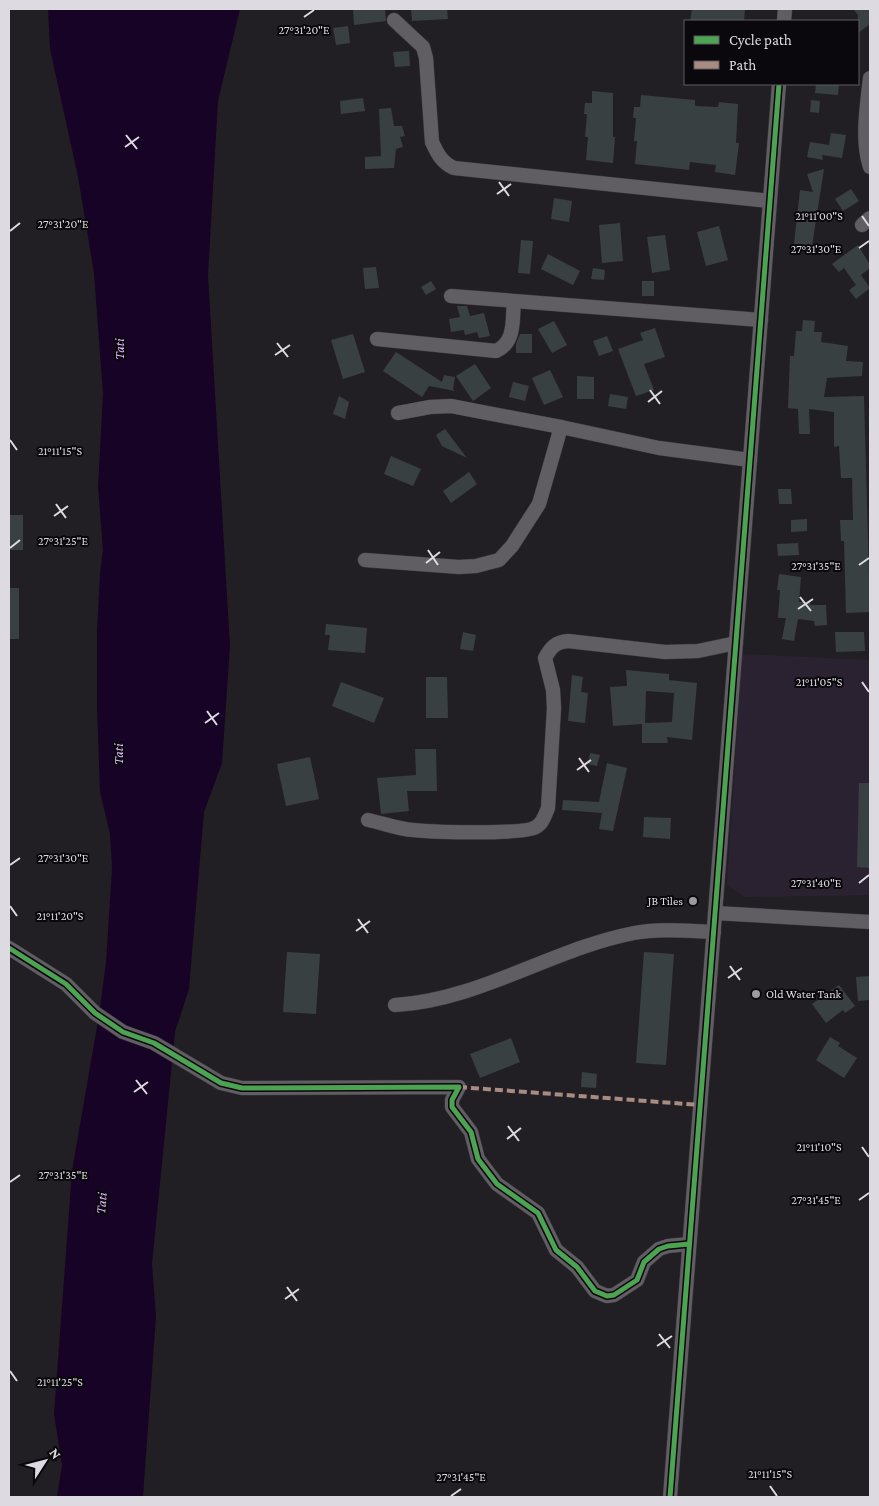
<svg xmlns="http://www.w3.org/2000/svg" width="879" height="1506" font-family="'Crimson Pro',serif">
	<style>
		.built { fill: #2b2231 }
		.water { fill: #170325 }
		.building { fill: #394041; fill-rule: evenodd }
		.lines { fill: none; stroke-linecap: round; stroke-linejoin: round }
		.minor-casing { stroke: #3d3b3f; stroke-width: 15 }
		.minor { stroke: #605e63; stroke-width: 14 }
		.quiet { stroke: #a88b81; stroke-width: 4; stroke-dasharray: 8 4; stroke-linecap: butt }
		.cycleway-casing { stroke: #0a080c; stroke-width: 8 }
		.cycleway { stroke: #4ca352; stroke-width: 5 }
		.ticks { fill: none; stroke: #dedae1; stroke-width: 2 }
		.poi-dot { fill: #9c999f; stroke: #0a080c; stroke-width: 2 }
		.labels { text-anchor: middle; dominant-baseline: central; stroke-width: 4; stroke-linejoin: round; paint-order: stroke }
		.poi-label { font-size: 12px; fill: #dedae1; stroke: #0a080c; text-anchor: end }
		.water-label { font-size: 14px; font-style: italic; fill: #dbb7fc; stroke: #0a080c }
		.ticks-label { font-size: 12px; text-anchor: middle; fill: #dedae1; stroke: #0a080c; stroke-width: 4; stroke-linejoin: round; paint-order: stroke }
	</style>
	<rect width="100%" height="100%" fill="#221f24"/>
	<polygon class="built" points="742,654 870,660 870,895 744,897 727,884"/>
	<polygon class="water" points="48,9 240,9 218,101 208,275 230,646 222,763 204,812 189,989 175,1032 152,1264 156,1316 143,1497 57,1497 62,1465 54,1414 72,1171 99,1015 106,962 112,868 110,834 100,792 97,708 97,631 100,573 103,550 98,487 103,394 94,273 78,177 50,49"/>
	<g class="building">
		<polygon points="353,9 385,9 386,21 354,25"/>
		<polygon points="411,9 447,9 448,19 412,21"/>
		<polygon points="692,9 745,9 744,21 690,21"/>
		<polygon points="853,9 870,9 870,24 858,33 858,15"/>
		<polygon points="348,26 350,43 336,45 333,28"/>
		<polygon points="409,51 410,66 395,67 393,52"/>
		<polygon points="816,84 839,84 838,95 815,93"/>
		<polygon points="592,91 613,93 613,137 615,137 613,163 586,160 588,137 585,137 587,114 584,114 585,103 592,103"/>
		<polygon points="641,95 695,100 695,106 718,107 719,102 738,104 736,143 739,143 735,175 715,172 716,165 690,162 689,170 635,164 637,141 634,141 636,118 633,118 634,107 640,107"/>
		<polygon points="363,98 365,111 341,114 340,101"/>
		<polygon points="811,100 820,101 819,113 810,112"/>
		<polygon points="391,108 394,126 402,126 405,136 400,137 403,147 396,149 394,168 365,169 365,157 381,156 379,109"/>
		<polygon points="831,133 846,135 842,158 822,155 823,160 807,157 810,142 829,145"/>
		<polygon points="824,169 812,246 794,244 800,190 813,192 807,174"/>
		<polygon points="851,189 859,201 843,211 835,199"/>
		<polygon points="554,198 572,201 569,222 551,219"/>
		<polygon points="620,223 623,261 602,263 599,225"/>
		<polygon points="719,226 728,260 706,266 697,232"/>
		<polygon points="665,235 670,270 652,273 647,237"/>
		<polygon points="521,240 533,241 530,274 518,273"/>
		<polygon points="858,245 870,265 870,268 861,275 870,288 856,299 849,290 856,285 844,268 839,272 832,264"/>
		<polygon points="548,254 580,271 573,285 541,269"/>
		<polygon points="376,267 379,288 365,289 363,268"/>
		<polygon points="593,268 605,270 604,280 591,279"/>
		<polygon points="431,281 436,289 426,295 421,287"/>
		<rect x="642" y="281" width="12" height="15"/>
		<polygon points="457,306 467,306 470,316 484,313 490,336 479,338 477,332 465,335 464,330 451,332 449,319 460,317"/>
		<polygon points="803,320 815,321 814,332 822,332 821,342 848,346 846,361 863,362 862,376 827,378 824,397 864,396 870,612 846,613 844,541 841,541 840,520 853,520 852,478 841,478 839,446 834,447 834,412 809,409 810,434 799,434 798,409 788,408 790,356 794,356 796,331 802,331"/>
		<polygon points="554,321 567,345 552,353 538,329"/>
		<polygon points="655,328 665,357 644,364 654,390 636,396 618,349 643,340 640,333"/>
		<polygon points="353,334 365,372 343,379 331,340"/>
		<polygon points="520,334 532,334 532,353 516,353 516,344"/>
		<polygon points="607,336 613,351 599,356 593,341"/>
		<polygon points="396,352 442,382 444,375 455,377 453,389 455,391 429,386 422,397 383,371"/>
		<polygon points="475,364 491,388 473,401 456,376"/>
		<polygon points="550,370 563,397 544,405 532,378"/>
		<polygon points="577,376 594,377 594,399 577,399"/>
		<polygon points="513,382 529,386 525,401 509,397"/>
		<polygon points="610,394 628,397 626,409 608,406"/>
		<polygon points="339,396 349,402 345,419 333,414"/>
		<polygon points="445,429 467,458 442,446 436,435"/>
		<polygon points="391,456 421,469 413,486 384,474"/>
		<polygon points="469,472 477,484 451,503 443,491"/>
		<polygon points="778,489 791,489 792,504 779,504"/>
		<rect x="9" y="515" width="14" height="35"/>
		<polygon points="807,519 807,531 791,532 791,520"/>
		<polygon points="798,543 799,555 778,556 777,544"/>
		<polygon points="779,574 801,577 799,602 810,602 810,605 826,605 827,625 815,626 814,621 798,619 794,641 782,639 786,618 778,618 780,590 777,590"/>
		<rect x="9" y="588" width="10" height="51"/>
		<polygon points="326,624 367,628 365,653 328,650 330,635 325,635"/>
		<polygon points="463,632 476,635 473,651 460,649"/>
		<polygon points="835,632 864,632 865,651 836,652"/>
		<path d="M626,670L669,674V680L697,683L692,740L667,737L668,743H642V724L613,726L610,687L627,686ZM646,691L674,693L672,722L645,723Z"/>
		<polygon points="572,675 583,677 581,692 588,693 585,723 568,721"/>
		<polygon points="426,677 447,677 448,718 426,718"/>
		<polygon points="341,682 384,698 374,723 332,706"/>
		<polygon points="415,749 436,749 437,791 407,791 409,811 381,814 377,778 416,775"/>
		<polygon points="590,753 600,755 597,766 588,764"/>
		<polygon points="310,757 319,799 286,806 277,764"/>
		<polygon points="607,763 627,768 613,831 599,829 602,813 562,810 563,800 599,802"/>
		<polygon points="859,783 870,783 870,868 857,867"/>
		<polygon points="644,817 671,818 670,839 643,837"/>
		<polygon points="287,952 320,954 316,1014 283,1012"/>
		<polygon points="644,952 674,954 666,1065 636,1063"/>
		<polygon points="870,976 869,1000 858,1001 856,977"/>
		<polygon points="839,985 855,1006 845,1013 843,1010 826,1023 812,1004"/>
		<polygon points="830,1037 840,1043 838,1046 857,1058 844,1078 816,1060"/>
		<polygon points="511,1038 520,1062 480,1078 470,1054"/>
		<polygon points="582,1072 597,1074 596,1088 581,1087"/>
	</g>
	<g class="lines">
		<defs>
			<g id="minor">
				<path d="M394,20L423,47L426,58L432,142C437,153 442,163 454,168L770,201"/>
				<polyline points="784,21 785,9"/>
				<path d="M870,78C867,105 861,140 870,167"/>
				<polyline points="862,225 870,218"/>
				<polyline points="451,296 761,320"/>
				<path d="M377,339L496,351C516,342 512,320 514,301"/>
				<polyline points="398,413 430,407 451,406 561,427 659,448 750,460"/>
				<polyline points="365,560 459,567 476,566 499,560 512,546 539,504 561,427"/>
				<path d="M368,820C383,823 398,829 413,830C432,832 524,835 536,827C543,823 545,815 548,808L554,708L553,690L545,658C551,647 556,642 568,641L665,652L698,651L736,643"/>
				<polyline points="715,913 870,922"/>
				<polyline points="9,948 66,984 95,1013 123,1032 154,1043 221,1083 242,1088 459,1087 452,1100 452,1107 471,1132 478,1159 497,1184 538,1213 556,1250 577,1267 595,1291 607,1296 614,1295 637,1280 644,1262 659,1249 668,1246 689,1244"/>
				<path d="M395,1005C480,1000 552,949 634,933C660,928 688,931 714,932"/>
				<polyline points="670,1497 779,84"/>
			</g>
		</defs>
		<use href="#minor" class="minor-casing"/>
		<use href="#minor" class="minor"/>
		<polyline class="quiet" points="459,1087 700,1105"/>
		<defs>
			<g id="cycleway">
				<polyline points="9,948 66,984 95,1013 123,1032 154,1043 221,1083 242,1088 459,1087 452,1100 452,1107 471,1132 478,1159 497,1184 538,1213 556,1250 577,1267 595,1291 607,1296 614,1295 637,1280 644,1262 659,1249 668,1246 689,1244"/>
				<polyline points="670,1497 779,84"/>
			</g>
		</defs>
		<use href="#cycleway" class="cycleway-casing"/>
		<use href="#cycleway" class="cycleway"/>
	</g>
	<path class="ticks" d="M304,17L314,10M126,135L137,149M125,147L139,137M499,182L509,196M497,194L511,184M862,216L869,226M10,231L20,223M859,248L869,241M277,343L288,357M275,355L290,345M650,390L660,404M648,402L662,391M10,440L17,450M56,504L66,518M54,516L68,506M10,548L20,540M428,550L438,565M426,563L440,552M859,565L869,558M800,597L811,611M798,609L813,599M862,682L869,692M207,711L217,725M205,723L219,713M579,758L589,772M577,770L591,760M10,865L20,858M859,883L869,875M10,906L17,916M358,919L368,933M356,931L370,921M730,966L740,980M728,978L742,968M136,1080L147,1094M134,1092L148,1082M508,1126L519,1141M507,1139L521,1128M862,1147L869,1157M10,1182L20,1175M859,1200L869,1193M287,1287L297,1301M285,1299L299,1289M659,1334L670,1348M657,1346L672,1336M10,1371L17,1381M770,1486L777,1496M451,1496L461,1489"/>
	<g class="poi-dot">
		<circle cx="693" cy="901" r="5"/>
		<circle cx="756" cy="994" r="5"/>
	</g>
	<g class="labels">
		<g class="poi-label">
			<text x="683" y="901">JB Tiles</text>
			<text x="766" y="994" text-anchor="start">Old Water Tank</text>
		</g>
		<g class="water-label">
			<text transform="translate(119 349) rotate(-90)">Tati</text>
			<text transform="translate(118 754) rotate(-90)">Tati</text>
			<text transform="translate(101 1203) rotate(-85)">Tati</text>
		</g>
	</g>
	<g class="ticks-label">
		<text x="304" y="34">27°31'20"E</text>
		<text x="819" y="220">21°11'00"S</text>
		<text x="63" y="228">27°31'20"E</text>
		<text x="816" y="253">27°31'30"E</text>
		<text x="60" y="455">21°11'15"S</text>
		<text x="63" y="545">27°31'25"E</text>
		<text x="816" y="570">27°31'35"E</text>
		<text x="819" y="686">21°11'05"S</text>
		<text x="63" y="862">27°31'30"E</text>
		<text x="816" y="887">27°31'40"E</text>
		<text x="60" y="920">21°11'20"S</text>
		<text x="819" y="1151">21°11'10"S</text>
		<text x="63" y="1179">27°31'35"E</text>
		<text x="816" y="1204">27°31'45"E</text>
		<text x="60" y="1386">21°11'25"S</text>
		<text x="770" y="1478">21°11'15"S</text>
		<text x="461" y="1481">27°31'45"E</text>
	</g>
	<rect width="879" height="1506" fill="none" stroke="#dedae1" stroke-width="20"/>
	<rect x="684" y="20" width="175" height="65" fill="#0a080c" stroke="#5f5c61"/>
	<rect x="694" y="36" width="25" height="8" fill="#4ca352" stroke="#5f5c61"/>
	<text x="729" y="45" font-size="15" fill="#dedae1">Cycle path</text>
	<rect x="694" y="61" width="25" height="8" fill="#a88b81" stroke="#5f5c61"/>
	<text x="729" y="70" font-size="15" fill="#dedae1">Path</text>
	<g transform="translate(45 1461) rotate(54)" stroke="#0a080c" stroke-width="4" paint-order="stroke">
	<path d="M0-4L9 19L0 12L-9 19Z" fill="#dedae1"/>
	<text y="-8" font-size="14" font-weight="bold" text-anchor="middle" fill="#dedae1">N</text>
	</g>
</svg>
